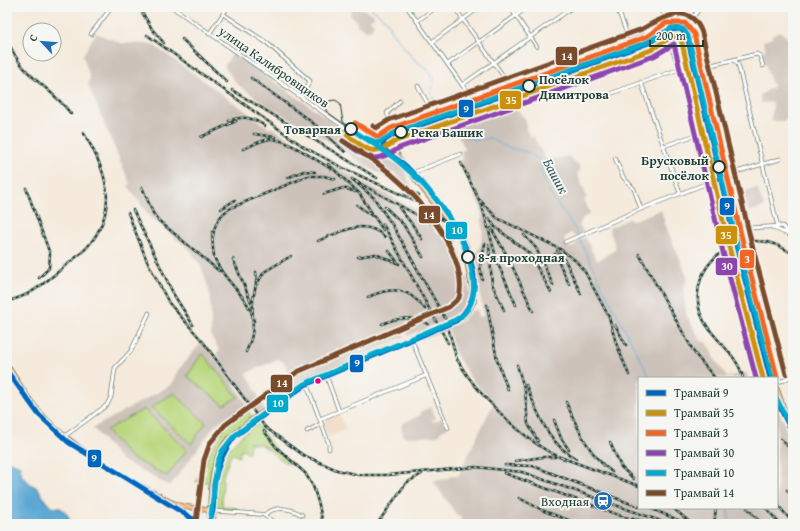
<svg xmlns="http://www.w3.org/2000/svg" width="800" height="531" font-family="'Gentium Book Plus',serif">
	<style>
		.built { fill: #efd6bc }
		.industrial { fill: #cdc2b9 }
		.green { fill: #b9d77d; stroke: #6c8a58 }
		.water { fill: #5ba8d4; stroke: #3d7284 }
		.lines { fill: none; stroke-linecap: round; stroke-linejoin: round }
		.stream { stroke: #5ba8d4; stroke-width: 1 }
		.minor-casing { stroke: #6a7a6f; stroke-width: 4.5 }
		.major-casing { stroke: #6a7a6f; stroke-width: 5.5 }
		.minor { stroke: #fff; stroke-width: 3 }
		.major { stroke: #fabb8b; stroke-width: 4 }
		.tram { stroke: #1f3d34; stroke-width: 1 }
		.rail-casing { stroke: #1f3d34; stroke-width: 2.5 }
		.rail { stroke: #f6f6f2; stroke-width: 1; stroke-dasharray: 3; stroke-linecap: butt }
		.major-bridge-casing { stroke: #6a7a6f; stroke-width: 5.5; stroke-linecap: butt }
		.major-bridge { stroke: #fabb8b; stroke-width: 4 }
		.tram-1-casing { stroke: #f6f6f2; stroke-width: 8 }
		.tram-2-casing { stroke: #f6f6f2; stroke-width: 8 }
		.tram-3-casing { stroke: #f6f6f2; stroke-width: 8 }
		.tram-4-casing { stroke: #f6f6f2; stroke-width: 8 }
		.tram-5-casing { stroke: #f6f6f2; stroke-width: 8 }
		.tram-6-casing { stroke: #f6f6f2; stroke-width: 8 }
		.tram-1 { stroke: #0065bd; stroke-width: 5 }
		.tram-2 { stroke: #cc910a; stroke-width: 5 }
		.tram-3 { stroke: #f26522; stroke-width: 5 }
		.tram-4 { stroke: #8e44ad; stroke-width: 5 }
		.tram-5 { stroke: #00a9ce; stroke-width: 5 }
		.tram-6 { stroke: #7a4b2a; stroke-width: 5 }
		.stop-dot { fill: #f6f6f2; stroke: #1f3d34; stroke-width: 2 }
		.bus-dot { fill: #e5007d; stroke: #f6f6f2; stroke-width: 1.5 }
		.labels { text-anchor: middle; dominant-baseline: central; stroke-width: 4; stroke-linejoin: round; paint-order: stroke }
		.street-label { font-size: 13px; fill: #1f3d34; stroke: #f6f6f2 }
		.stop-label { font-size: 13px; font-weight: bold; fill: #1f3d34; stroke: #f6f6f2; text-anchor: start }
		.poi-label { font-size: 13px; fill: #1f3d34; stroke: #f6f6f2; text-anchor: end }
		.water-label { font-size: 14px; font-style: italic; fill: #315d64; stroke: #f6f6f2 }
		.line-badge { stroke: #f6f6f2; stroke-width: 1.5 }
		.badge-label { font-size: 11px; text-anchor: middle; font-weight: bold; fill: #fff }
	</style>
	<rect width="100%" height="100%" fill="#f6f6f2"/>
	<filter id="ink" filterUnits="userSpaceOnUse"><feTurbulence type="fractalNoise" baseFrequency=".025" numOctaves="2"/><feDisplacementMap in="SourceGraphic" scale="8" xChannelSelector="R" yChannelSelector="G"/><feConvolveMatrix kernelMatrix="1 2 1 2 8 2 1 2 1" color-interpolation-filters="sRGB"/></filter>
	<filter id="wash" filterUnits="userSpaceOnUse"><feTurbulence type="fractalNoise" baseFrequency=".012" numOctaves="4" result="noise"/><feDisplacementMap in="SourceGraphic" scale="16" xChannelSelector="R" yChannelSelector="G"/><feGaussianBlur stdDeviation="0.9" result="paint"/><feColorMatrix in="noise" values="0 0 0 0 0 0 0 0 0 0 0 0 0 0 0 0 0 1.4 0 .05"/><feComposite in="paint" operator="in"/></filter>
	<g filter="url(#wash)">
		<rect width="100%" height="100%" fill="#f5eadc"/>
		<polygon class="built" points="339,414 346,429 328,437 322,421"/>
		<g class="industrial">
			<polygon points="358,7 373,14 374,17 370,19 374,25 370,30 365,30 357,25 357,22 350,15 352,8"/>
			<polygon points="780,31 793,43 793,47 791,49 793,52 793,117 785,121 771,121 773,102 761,103 760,95 773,87 764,60 763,51 766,50 763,41 772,38 772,35"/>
			<polygon points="96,33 121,43 152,44 270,129 271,127 315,156 316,155 365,183 435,219 450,231 459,248 471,294 466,307 459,314 441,322 443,328 419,334 416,332 408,336 405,327 401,329 405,337 295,385 284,362 278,359 247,373 264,409 258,414 216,353 220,351 211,336 211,310 209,289 201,266 191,251 150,217 128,186 130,184 88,85 90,79 83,55"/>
			<polygon points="233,53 337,125 402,168 408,176 407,178 417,194 415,195 355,159 335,143 334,145 265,104 237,84 224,66"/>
			<polygon points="509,100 526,120 526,130 531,138 533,136 546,160 569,156 574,162 579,165 580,171 577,173 587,198 584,200 590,213 582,219 579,226 584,232 575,237 571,233 566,236 564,240 566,245 571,248 576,245 576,242 585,237 597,261 616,249 609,228 629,219 631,221 661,210 666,227 688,278 683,290 687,316 701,341 706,342 713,353 712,355 727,377 746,372 748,378 750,378 639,378 639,508 777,508 777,408 793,439 793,524 457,524 462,518 456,514 433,481 446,479 452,475 458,476 494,402 476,384 475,384 464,368 455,352 449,332 448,327 462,321 473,310 477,310 479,317 484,316 474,258 480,247 483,231 481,208 459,162 463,159 460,152 465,149 454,126 448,121"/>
			<polygon points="757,188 764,207 749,212 743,192"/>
			<polygon points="202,342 231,379 247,405 216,424 170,486 121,460 93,428 171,385 178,370"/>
			<polygon points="431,407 436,418 432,420 433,422 443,418 447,428 440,432 438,436 404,437 401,426 405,422 421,415 420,412"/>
		</g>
		<g class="green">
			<polygon points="202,353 238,397 224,405 187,376"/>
			<polygon points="174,393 206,423 191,444 151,407"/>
			<polygon points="244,408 247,409 252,417 228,437 210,482 196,482 211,449 222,432 224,425 241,414"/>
			<polygon points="144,409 187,450 167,476 130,457 106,430"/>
			<path d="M257,424L276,450L292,464C281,464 273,451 262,445C258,443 254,445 250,442L249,453H246L245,449L241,450L239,457L232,453L223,475L222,504C226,510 235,505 239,510L218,509C214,502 217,494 217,487C220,454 231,442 257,424Z"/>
		</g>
		<path class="water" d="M7,460L20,466L22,476L32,485L38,488L46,502L54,508L58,507C66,510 68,516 72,524H7Z"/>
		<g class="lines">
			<g class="stream">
				<polyline points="370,7 386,20 391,31 413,58 430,72 433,82 431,93 442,116"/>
				<path d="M443,119C447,130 466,139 478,140C482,140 486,138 490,138C496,142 507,148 513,149C524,151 533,153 541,162C539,190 567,212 578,235"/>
				<polyline points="579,238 599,280 650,378"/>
				<polyline points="727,508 730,524"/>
			</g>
		</g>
	</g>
	<g filter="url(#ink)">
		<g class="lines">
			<defs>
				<g id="minor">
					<polyline points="172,7 347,129 379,149"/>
					<polyline points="407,7 472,99"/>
					<polyline points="454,7 511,87"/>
					<polyline points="510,7 537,47"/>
					<polyline points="594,7 598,9 605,7"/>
					<polyline points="617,7 628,37 670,22"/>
					<polyline points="660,7 667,20 685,27 689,32"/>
					<polyline points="223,14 267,43 310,81 301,97"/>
					<polyline points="417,21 437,7"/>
					<polyline points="668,21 702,7"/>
					<polyline points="688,29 692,19 699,9"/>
					<polyline points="682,33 719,178"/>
					<polyline points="91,34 112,7"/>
					<polyline points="209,34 228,7"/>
					<polyline points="668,38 679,68"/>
					<polyline points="432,42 480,7"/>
					<polyline points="734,60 738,64 778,227"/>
					<polyline points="448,64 528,7"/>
					<polyline points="699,68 757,54 760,56 763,66"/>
					<polyline points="641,82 680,193"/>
					<polyline points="462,85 573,7"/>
					<polyline points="601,97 691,65"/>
					<polyline points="394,130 387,113 400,101"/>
					<polyline points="386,136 390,132 413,122 419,111 428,104 418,86"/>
					<polyline points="366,141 381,138"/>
					<polyline points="664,146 707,131"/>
					<polyline points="615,158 623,177 634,189 641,209"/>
					<polyline points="412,173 461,154"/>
					<polyline points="733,173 749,228 783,226 788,234 793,237"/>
					<polyline points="773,228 788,234"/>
					<polyline points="565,242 641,209 733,173 780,159"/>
					<polyline points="413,343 448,428"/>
					<polyline points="326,375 339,411"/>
					<polyline points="777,382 785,380 793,374"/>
					<polyline points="307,385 329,444 329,449"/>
					<polyline points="320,419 427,375"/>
					<polyline points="307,431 321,424"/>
					<polyline points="65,436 107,405 111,397 115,368 131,351 149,313"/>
					<polyline points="214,511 258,514 264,515 276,524"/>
					<path d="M264,515C276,505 290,508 302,515"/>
				</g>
				<g id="major">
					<polygon points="384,136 389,137 393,142 391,151 387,154 379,148 380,140"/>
					<polyline points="389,137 668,38 689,32 737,227"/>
					<polyline points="393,144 399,158 425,185 460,232 468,249 475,282 474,301"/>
					<polyline points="387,154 411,174 458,234 465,251 472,289 471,301"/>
					<polyline points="742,247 775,378"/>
					<path d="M7,365C19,384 31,403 47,420C76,450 131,481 169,501L182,506L214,511"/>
					<polyline points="777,389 785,412 793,428"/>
					<polyline points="264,411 305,382 412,337"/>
					<polyline points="265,414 307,385 413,340"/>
					<path d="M209,524C211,499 209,465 224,444C231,435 241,429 250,421"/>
					<path d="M213,524C215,500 212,468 226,447C233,438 243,431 252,424"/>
				</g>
			</defs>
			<use href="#minor" class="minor-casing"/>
			<use href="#major" class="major-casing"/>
			<use href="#minor" class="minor"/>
			<use href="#major" class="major"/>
			<g class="tram">
				<polyline points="351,129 326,111 326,106 329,101 335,100 340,103 343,122 366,138"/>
				<polyline points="383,140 382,147 385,152"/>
				<path d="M768,365L763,360C756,359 753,364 753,370L755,373L762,375L767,373L769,367"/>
				<polyline points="204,524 208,522 211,518"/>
			</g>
			<defs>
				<g id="rail">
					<polyline points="139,7 152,29 164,43"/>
					<polyline points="147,35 304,147 345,169 407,197"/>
					<path d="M7,39C23,80 48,83 71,114"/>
					<polyline points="182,39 227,82"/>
					<polyline points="251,78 313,123 345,152"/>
					<polyline points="232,90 377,178"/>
					<path d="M229,121C242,115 254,118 265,126"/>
					<polyline points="254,134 275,137"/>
					<polyline points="201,137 236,121"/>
					<path d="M243,149C251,146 261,140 270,139C286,138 317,161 331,169"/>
					<polyline points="461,163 482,206 498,264 516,305"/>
					<polyline points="328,164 359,193 383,230"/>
					<polyline points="387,173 419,196"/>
					<polyline points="287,178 304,171 315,172"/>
					<polyline points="142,187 153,213 158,220 219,271"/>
					<polyline points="26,188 50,254 49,268 39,278"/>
					<polyline points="324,194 343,188 356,192"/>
					<polyline points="402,194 423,205 444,221"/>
					<polyline points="480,200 497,218 560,249 576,261 585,272 609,317 616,343 629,375"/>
					<polyline points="357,205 372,216"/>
					<polyline points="385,207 403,224 423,257"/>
					<polyline points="399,208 412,224 422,239"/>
					<polyline points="221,209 235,200"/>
					<polyline points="133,210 174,295 193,325"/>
					<polyline points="128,213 147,261 169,303 204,343 265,427 303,455 337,470 359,475 388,475 476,467 522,472 669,524"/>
					<polyline points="489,218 495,227 529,253 551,292"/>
					<polyline points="383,224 448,343"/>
					<polyline points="491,228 509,259 533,311"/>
					<path d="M212,232C213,241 212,251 215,259C224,283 247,292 254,321"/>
					<polyline points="524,235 536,248 553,285"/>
					<path d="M213,237C214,224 221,213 233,207L308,176H324L335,179"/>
					<polyline points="450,239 444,232 435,225 352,179 374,198 393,226 446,320 457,360"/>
					<path d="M318,241C340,232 364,217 385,237"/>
					<polyline points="489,245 492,284 504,310"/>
					<polyline points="389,251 399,264"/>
					<polyline points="557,251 566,262 581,294"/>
					<polyline points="555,254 569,284"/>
					<polyline points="639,254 695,354 715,378"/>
					<polyline points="358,257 375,254 397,263"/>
					<polyline points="233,259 251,302"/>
					<polyline points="482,279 480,266 485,244"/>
					<polyline points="257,284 264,272 291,256"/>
					<path d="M368,297C392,286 408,287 425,309"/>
					<path d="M7,301C29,297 43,284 59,271C69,262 81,255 89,245C120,207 106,169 83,132"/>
					<polyline points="487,305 497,360 508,390"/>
					<path d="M382,324C399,317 411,316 428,324"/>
					<polyline points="615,325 626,345"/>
					<path d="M246,352C257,328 251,324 253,300C254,291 258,282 256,272"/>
					<path d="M455,355C472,390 529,447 565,459"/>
					<polyline points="517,365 525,391 528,424 538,441"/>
					<path d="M743,378C737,350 705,336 699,308C690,267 731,232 771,243C779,245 786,250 793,254"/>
					<path d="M526,385C538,413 548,445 577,459"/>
					<path d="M566,402C577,427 589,456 612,472"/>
					<polyline points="554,420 561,438 569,450"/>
					<polyline points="264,431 276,447 305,473 313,486 319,505 323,524"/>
					<polyline points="781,439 793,452"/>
					<polyline points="610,442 621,467 634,479"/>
					<polyline points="560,457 639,486"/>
					<polyline points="515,461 543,457 555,457"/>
					<polyline points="505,465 533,466 639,507"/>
					<polyline points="504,473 624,517 653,523"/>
					<polyline points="787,490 793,497"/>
					<polyline points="519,498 544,511 579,524"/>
					<polyline points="777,504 793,523"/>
					<polyline points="673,508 692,524"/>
					<polyline points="747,508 762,524"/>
					<polyline points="766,508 780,524"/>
					<polyline points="652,509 685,523"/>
					<polyline points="377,524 406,483 422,474"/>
					<polyline points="714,524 716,508"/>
				</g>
			</defs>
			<use href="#rail" class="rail-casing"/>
			<use href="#rail" class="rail"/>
			<defs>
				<g id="major-bridge">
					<polyline points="737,227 742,247"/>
					<path d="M412,337C432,329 463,323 471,301"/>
					<path d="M413,340C435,331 465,325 474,301"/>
					<polyline points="250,421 264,411"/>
					<polyline points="252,424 265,414"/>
				</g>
			</defs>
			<use href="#major-bridge" class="major-bridge-casing"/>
			<use href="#major-bridge" class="major-bridge"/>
			<defs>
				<g id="tram-1">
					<polyline points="7,371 39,415 68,442 201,524"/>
					<polyline points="777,402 793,434"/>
					<path d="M207,524C216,514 213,498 214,485C217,466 223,451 235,436L305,385L456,321C506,280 440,199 407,167C400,160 391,157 385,150L383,147L384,141L393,135L649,43L669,30L681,29L687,36L737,249L770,378"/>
				</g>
				<path id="tram-2" d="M347,135C369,150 371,158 396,141L651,50L671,37L678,36L681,39L730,251L763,378"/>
				<polyline id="tram-3" points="355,123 378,137 391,128 646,37 666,23 685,23 694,34 744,247 777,376"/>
				<path id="tram-4" d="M343,141C367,157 373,166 399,148L654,56L674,44L723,252L756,378"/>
				<g id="tram-5">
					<polyline points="366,138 378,143 394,133 648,42 672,28 683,29 688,36 738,248 772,378"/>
					<polyline points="777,399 793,432"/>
					<path d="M210,524L217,464L222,451L234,436L304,384L455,320C472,311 475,297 473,279C467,233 434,191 399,162C384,150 367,140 351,129"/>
				</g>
				<g id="tram-6">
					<path d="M373,126L376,128L389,120L642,29C662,18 690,0 702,33L752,245L786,374"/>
					<path d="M196,522L204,460L210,443L225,425L297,372L449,307L459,298C469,256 421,199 391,174C376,161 359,151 343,141"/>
				</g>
			</defs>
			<use href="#tram-1" class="tram-1-casing"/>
			<use href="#tram-2" class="tram-2-casing"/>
			<use href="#tram-3" class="tram-3-casing"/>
			<use href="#tram-4" class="tram-4-casing"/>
			<use href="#tram-5" class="tram-5-casing"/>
			<use href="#tram-6" class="tram-6-casing"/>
			<use href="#tram-1" class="tram-1"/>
			<use href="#tram-2" class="tram-2"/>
			<use href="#tram-3" class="tram-3"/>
			<use href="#tram-4" class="tram-4"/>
			<use href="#tram-5" class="tram-5"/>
			<use href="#tram-6" class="tram-6"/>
		</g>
	</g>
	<defs>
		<symbol id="station-disc" viewBox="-11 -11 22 22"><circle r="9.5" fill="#1f6fb2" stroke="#f6f6f2"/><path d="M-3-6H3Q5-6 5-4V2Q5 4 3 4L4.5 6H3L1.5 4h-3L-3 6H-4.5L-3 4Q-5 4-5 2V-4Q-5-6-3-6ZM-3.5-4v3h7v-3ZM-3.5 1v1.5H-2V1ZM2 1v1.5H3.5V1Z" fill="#fff"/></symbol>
	</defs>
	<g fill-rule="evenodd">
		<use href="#station-disc" x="592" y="490" width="22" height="22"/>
	</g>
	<g class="stop-dot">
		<circle cx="529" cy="86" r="6"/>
		<circle cx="351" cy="129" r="6"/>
		<circle cx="401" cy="132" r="6"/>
		<circle cx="719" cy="167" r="6"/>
		<circle cx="468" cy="257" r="6"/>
	</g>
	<circle class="bus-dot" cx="318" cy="381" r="3.5"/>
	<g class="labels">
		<g class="street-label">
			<text transform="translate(274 67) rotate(35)">улица Калибровщиков</text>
		</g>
		<g class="stop-label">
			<text x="539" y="79">Посёлок<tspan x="539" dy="15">Димитрова</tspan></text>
			<text x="341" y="129" text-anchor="end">Товарная</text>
			<text x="411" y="132">Река Башик</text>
			<text x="709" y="160" text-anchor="end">Брусковый<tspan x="709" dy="15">посёлок</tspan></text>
			<text x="478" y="257">8-я проходная</text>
		</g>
		<g class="poi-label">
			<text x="589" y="501">Входная</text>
		</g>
		<g class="water-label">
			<text transform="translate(556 176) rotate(62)">Башик</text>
		</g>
	</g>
	<g class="line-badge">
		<rect x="555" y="46" width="23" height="20" rx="4" fill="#7a4b2a"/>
		<rect x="499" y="90" width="23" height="20" rx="4" fill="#cc910a"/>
		<rect x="458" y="99" width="16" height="19" rx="4" fill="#0065bd"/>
		<rect x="719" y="197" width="16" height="19" rx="4" fill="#0065bd"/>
		<rect x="418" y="205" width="23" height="19" rx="4" fill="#7a4b2a"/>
		<rect x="445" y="221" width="23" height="19" rx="4" fill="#00a9ce"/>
		<rect x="715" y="225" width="23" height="20" rx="4" fill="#cc910a"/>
		<rect x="739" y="249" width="16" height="20" rx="4" fill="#f26522"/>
		<rect x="715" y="257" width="23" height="19" rx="4" fill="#8e44ad"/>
		<rect x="349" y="354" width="15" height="19" rx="4" fill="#0065bd"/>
		<rect x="270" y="374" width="23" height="19" rx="4" fill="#7a4b2a"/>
		<rect x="266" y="394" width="23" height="19" rx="4" fill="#00a9ce"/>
		<rect x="87" y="449" width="15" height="19" rx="4" fill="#0065bd"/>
	</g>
	<g class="badge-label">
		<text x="567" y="60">14</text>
		<text x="511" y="104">35</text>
		<text x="466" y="113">9</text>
		<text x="727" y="210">9</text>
		<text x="429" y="219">14</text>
		<text x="457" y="234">10</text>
		<text x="726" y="239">35</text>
		<text x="747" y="263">3</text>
		<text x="727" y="270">30</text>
		<text x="357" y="367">9</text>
		<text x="282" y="387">14</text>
		<text x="278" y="407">10</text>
		<text x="94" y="462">9</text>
	</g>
	<rect width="800" height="531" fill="none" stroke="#f6f6f2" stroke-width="24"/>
	<rect x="638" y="377" width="140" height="132" fill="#f6f6f2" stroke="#a0aca6"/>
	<rect x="646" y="390" width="20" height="6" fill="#0065bd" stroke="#a0aca6"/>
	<text x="674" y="397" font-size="12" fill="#1f3d34">Трамвай 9</text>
	<rect x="646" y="410" width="20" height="6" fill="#cc910a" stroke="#a0aca6"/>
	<text x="674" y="417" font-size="12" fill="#1f3d34">Трамвай 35</text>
	<rect x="646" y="430" width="20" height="6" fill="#f26522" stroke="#a0aca6"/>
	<text x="674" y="437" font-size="12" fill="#1f3d34">Трамвай 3</text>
	<rect x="646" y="450" width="20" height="6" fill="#8e44ad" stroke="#a0aca6"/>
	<text x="674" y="457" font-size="12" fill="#1f3d34">Трамвай 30</text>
	<rect x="646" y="470" width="20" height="6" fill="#00a9ce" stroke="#a0aca6"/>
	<text x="674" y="477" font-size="12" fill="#1f3d34">Трамвай 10</text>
	<rect x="646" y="490" width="20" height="6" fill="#7a4b2a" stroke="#a0aca6"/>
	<text x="674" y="497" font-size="12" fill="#1f3d34">Трамвай 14</text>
	<g transform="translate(42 42) rotate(296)"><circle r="19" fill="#f6f6f2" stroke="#a0aca6"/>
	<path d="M0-3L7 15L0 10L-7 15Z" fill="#1f6fb2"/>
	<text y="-6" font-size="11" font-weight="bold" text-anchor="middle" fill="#1f3d34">С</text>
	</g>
	<path d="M650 40v6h53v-6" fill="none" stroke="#1f3d34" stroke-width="2"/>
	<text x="656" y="40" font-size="12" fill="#1f3d34" stroke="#f6f6f2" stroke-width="3" paint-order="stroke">200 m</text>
</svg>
